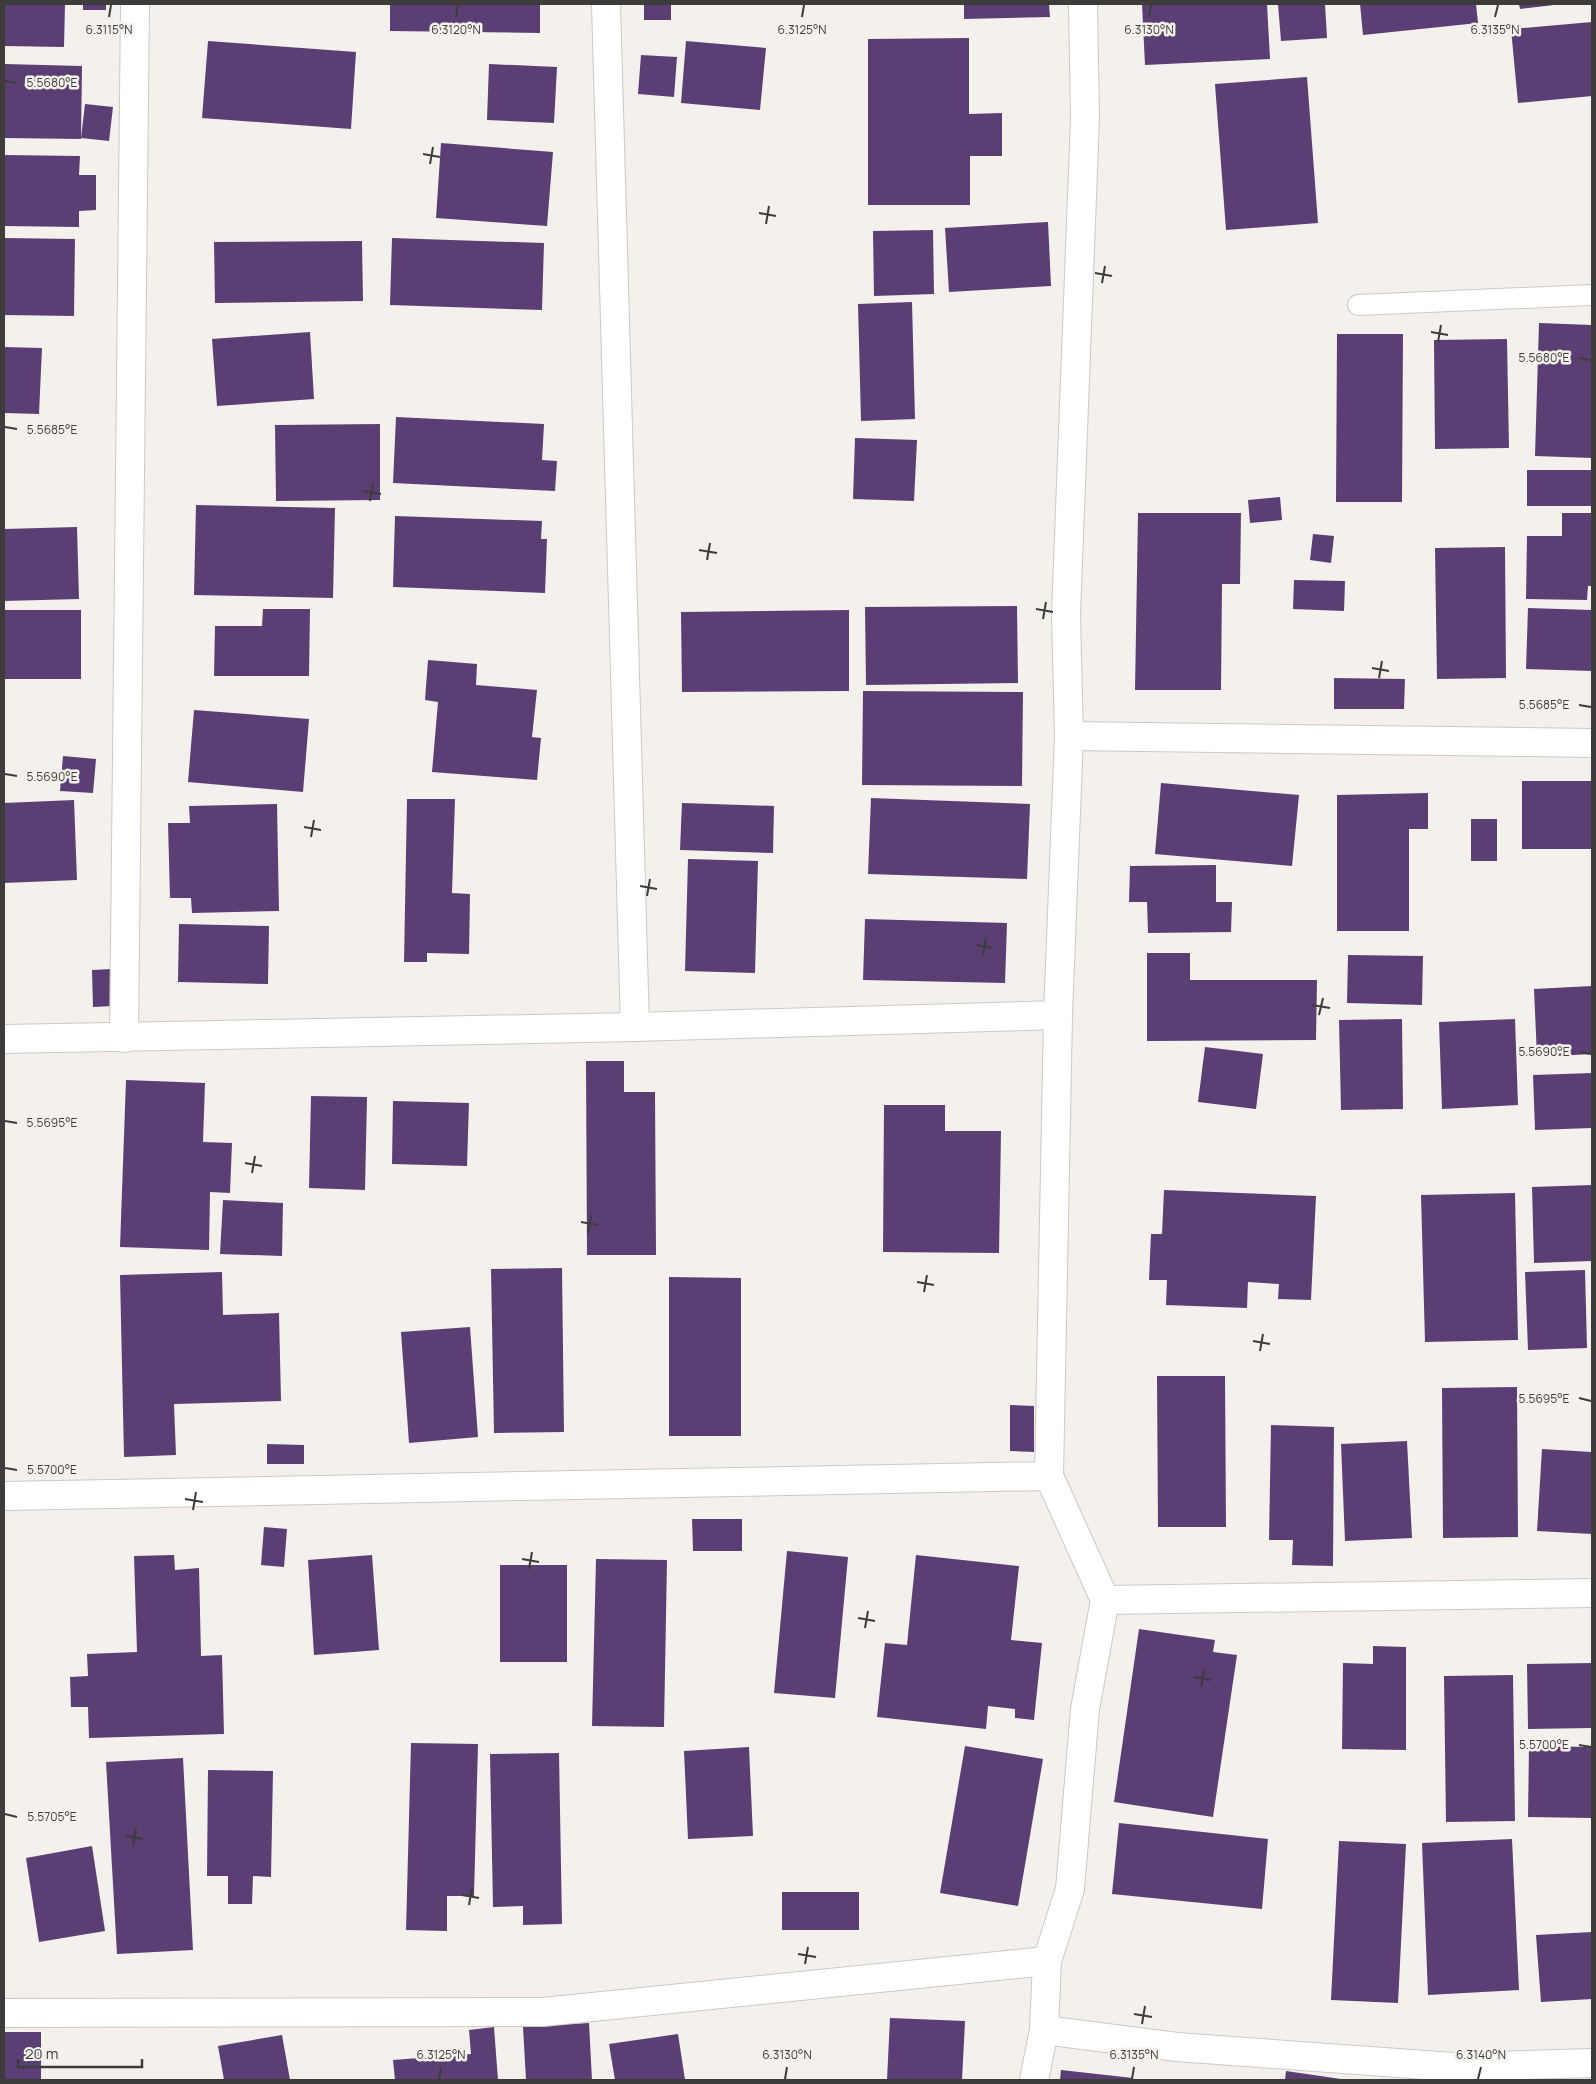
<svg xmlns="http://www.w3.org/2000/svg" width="1596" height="2084" font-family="Manrope,sans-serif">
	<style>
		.building { fill: #5b3f74 }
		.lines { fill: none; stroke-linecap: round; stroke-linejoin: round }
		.service-casing { stroke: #cdc8c4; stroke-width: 22 }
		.minor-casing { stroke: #cdc8c4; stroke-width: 30 }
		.service { stroke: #fff; stroke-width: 20 }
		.minor { stroke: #fff; stroke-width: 28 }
		.ticks { fill: none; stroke: #3d3c3a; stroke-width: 2 }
		.ticks-label { font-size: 12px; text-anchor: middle; fill: #3d3c3a; stroke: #f4f0eb; stroke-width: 5; stroke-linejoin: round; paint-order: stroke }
	</style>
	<rect width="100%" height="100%" fill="#f4f0eb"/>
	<g class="building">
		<polygon points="4,4 65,4 64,47 4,46"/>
		<rect x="83" y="4" width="23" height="6"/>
		<polygon points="390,4 540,4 540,33 390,31"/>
		<rect x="644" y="4" width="27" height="16"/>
		<polygon points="964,4 1049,4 1050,17 964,19"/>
		<polygon points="1142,4 1267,4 1270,59 1145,65"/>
		<polygon points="1278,4 1325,4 1327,38 1281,41"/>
		<polygon points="1360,4 1476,4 1478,23 1363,35"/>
		<polygon points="1519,4 1554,4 1554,5 1520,9"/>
		<polygon points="1592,22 1592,96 1518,103 1511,29"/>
		<polygon points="969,38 969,114 1002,113 1002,156 970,156 970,205 868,205 868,39"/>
		<polygon points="208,41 356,52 351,129 202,118"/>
		<polygon points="686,41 766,48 760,110 681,103"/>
		<polygon points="641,55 677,57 674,97 638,94"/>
		<polygon points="4,64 82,66 81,139 4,138"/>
		<polygon points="489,64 557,67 554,123 487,120"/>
		<polygon points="1307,77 1318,223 1226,230 1215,84"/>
		<polygon points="85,104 113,107 109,141 81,138"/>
		<polygon points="441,143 553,152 547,226 436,218"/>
		<polygon points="4,155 80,156 79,175 96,175 96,210 79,211 79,227 4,226"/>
		<polygon points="1048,222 1051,286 949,292 945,228"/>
		<polygon points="933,230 934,294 874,296 873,231"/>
		<polygon points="4,238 75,239 74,316 4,315"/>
		<polygon points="392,238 544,243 542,310 390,305"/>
		<polygon points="362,241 363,301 215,303 214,242"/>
		<polygon points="912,302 915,419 861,421 858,304"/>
		<polygon points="1539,323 1592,325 1592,458 1535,456"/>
		<polygon points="310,332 314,399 217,406 212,339"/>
		<polygon points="1337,334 1403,334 1402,502 1336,502"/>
		<polygon points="1507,339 1509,448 1435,449 1434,340"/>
		<polygon points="4,347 42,348 39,414 4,413"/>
		<polygon points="396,417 544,424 542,460 557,461 555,491 393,483"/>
		<polygon points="380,424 380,500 276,501 275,425"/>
		<polygon points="855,438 917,440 914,501 853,499"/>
		<rect x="1527" y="470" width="65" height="36"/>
		<polygon points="1280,497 1282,520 1250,523 1248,500"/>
		<polygon points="196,505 335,508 333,598 194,595"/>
		<polygon points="1138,513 1241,513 1240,584 1222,584 1221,690 1135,690"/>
		<polygon points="1562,513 1592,513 1592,586 1588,586 1587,600 1526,599 1527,536 1562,536"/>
		<polygon points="395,516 542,521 541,539 547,539 545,593 393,587"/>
		<polygon points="77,527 79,599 4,601 4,529"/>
		<polygon points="1313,534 1334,536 1331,563 1310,560"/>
		<polygon points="1505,547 1506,678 1437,679 1435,548"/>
		<polygon points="1294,580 1345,581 1344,611 1293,609"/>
		<polygon points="1017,606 1018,683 866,685 865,607"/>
		<polygon points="1528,608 1592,610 1592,671 1526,669"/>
		<polygon points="263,609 310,609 309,676 214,676 215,626 262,626"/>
		<rect x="4" y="610" width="77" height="69"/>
		<polygon points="849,610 849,691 682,692 681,612"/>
		<polygon points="428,660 477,664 476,685 537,690 532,737 541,738 537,780 432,772 438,702 425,700"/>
		<polygon points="1334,678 1405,679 1404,709 1334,709"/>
		<polygon points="863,691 1023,692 1022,786 862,785"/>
		<polygon points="194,710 309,719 303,792 188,782"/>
		<polygon points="63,756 96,759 93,793 60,791"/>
		<rect x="1522" y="781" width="70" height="68"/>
		<polygon points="1161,783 1299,795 1292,866 1155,854"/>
		<polygon points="1428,793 1428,829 1409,829 1409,931 1337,931 1337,795"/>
		<polygon points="871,798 1030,804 1027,879 868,874"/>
		<polygon points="407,799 455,799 452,893 470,894 469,954 427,953 427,962 404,962"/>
		<polygon points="74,800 77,880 4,883 4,803"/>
		<polygon points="682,803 774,806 773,853 680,850"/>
		<polygon points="277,804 279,911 192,913 191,898 170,898 168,823 190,823 189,806"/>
		<rect x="1471" y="819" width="26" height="42"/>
		<polygon points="688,859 758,861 755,973 685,971"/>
		<polygon points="1216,865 1216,902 1232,902 1231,932 1148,933 1147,902 1129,902 1130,866"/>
		<polygon points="865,919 1007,923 1005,983 863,980"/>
		<polygon points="179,924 269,926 268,984 178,982"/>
		<polygon points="1147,953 1190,953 1190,980 1317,980 1316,1040 1147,1041"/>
		<polygon points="1348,955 1423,956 1422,1005 1347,1003"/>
		<polygon points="112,969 114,1006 93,1007 92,970"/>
		<polygon points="1592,986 1592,1054 1537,1057 1534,989"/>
		<polygon points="1402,1019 1403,1109 1341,1110 1339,1020"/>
		<polygon points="1515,1019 1518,1105 1442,1109 1439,1022"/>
		<polygon points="1205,1047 1263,1054 1256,1109 1198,1102"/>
		<polygon points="586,1061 624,1061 624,1092 655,1092 656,1255 587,1255"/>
		<polygon points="1592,1073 1592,1128 1535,1130 1533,1075"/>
		<polygon points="126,1080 205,1083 203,1142 232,1143 230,1193 210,1192 209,1250 120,1247"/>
		<polygon points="311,1096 367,1097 365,1190 309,1188"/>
		<polygon points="393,1101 469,1103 467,1166 392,1164"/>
		<polygon points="884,1105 945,1105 945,1131 1001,1131 999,1253 883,1252"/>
		<polygon points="1592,1185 1592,1261 1534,1263 1532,1187"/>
		<polygon points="1164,1190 1316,1196 1311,1300 1278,1299 1279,1284 1248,1282 1247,1308 1166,1305 1167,1280 1149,1280 1151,1234 1162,1234"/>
		<polygon points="1515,1193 1518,1340 1425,1342 1421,1195"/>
		<polygon points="223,1200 283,1203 282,1256 220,1254"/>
		<polygon points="562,1268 564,1432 494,1433 491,1269"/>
		<polygon points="1585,1270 1587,1348 1528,1350 1525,1272"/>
		<polygon points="222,1272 223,1315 279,1313 281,1401 174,1404 176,1455 124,1457 120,1275"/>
		<polygon points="669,1277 741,1278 741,1436 669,1436"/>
		<polygon points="470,1327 478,1437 409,1443 401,1332"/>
		<polygon points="1157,1376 1225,1376 1226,1527 1158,1527"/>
		<polygon points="1517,1387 1518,1537 1443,1538 1442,1388"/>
		<polygon points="1010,1405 1034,1406 1034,1452 1010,1451"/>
		<polygon points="1271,1425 1334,1427 1333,1566 1292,1565 1293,1540 1269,1540"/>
		<polygon points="1407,1441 1412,1538 1345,1541 1341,1444"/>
		<polygon points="267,1444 304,1445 304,1464 267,1464"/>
		<polygon points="1542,1449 1592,1452 1592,1534 1537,1531"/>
		<polygon points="692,1519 742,1519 742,1551 693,1551"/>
		<polygon points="264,1527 287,1529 284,1567 261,1565"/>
		<polygon points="787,1551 848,1557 835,1698 774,1693"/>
		<polygon points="174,1555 175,1570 199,1568 201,1656 222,1655 224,1734 89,1738 88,1707 71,1707 70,1677 88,1676 87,1654 137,1652 134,1556"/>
		<polygon points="372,1555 379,1650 314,1655 308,1560"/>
		<polygon points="916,1555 1019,1566 1011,1640 1042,1643 1034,1720 1015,1718 1015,1709 988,1706 986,1729 877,1717 885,1643 907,1645"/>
		<polygon points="596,1559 667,1560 664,1727 592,1726"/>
		<rect x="500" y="1565" width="67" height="97"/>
		<polygon points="1139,1629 1215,1640 1213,1652 1237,1655 1213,1817 1114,1802"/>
		<polygon points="1373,1646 1406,1647 1406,1750 1342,1749 1343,1663 1373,1664"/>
		<polygon points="1592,1663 1592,1728 1528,1729 1527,1664"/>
		<polygon points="1513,1675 1515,1821 1446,1822 1444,1676"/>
		<polygon points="411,1743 478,1744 474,1896 447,1896 447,1931 406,1930"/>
		<polygon points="965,1746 1043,1759 1018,1906 940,1893"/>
		<polygon points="1529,1746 1592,1747 1591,1818 1528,1817"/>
		<polygon points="749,1747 753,1836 688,1839 684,1751"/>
		<polygon points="559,1753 562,1924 523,1925 523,1906 493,1907 490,1754"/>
		<polygon points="183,1758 193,1950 117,1954 106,1762"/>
		<polygon points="208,1770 273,1771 271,1877 253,1876 252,1904 228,1904 228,1876 207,1876"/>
		<polygon points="1119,1823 1268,1839 1262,1909 1112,1894"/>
		<polygon points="1512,1839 1519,1990 1428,1995 1422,1843"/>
		<polygon points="1339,1841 1406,1844 1398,2003 1331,2000"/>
		<polygon points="92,1846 105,1931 39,1942 26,1858"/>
		<rect x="782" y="1892" width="77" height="38"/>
		<polygon points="1592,1932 1592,1999 1541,2002 1536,1935"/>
		<polygon points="890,2018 965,2021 962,2080 887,2080"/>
		<polygon points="589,2023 592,2080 526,2080 523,2027"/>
		<polygon points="494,2027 498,2080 395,2080 393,2060 471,2054 469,2030"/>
		<rect x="4" y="2032" width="37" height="48"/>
		<polygon points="678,2034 685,2080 615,2080 609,2044"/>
		<polygon points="282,2035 290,2080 224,2080 218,2046"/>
		<polygon points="1061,2070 1133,2078 1133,2080 1060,2080"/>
		<polygon points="1286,2071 1341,2079 1341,2080 1285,2080"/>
	</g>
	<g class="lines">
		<defs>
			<polyline id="service" points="1358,305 1592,295"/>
			<g id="minor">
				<polyline points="606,4 635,1027"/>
				<polyline points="1069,736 1592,743"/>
				<polyline points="124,1038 135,4"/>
				<polyline points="4,1039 635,1027 1058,1015"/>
				<polyline points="4,1496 1049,1476"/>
				<polyline points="1105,1600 1592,1593"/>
				<polyline points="4,2013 543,2012 1047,1961"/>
				<polyline points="1044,2030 1177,2047 1453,2067 1592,2063"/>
				<polyline points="1034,2080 1044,2030 1047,1961 1070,1889 1085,1709 1105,1600 1049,1476 1058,1015 1069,736 1066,614 1085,118 1083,4"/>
			</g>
		</defs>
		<use href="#service" class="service-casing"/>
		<use href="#minor" class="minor-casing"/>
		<use href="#service" class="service"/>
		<use href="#minor" class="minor"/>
	</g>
	<path class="ticks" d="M109,17L111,5M456,17L458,5M802,17L804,5M1149,17L1151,5M1495,17L1498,5M5,81L17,83M423,154L440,157M430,164L433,147M759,213L776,216M766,224L769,206M1095,273L1112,276M1102,283L1105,266M1431,332L1448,335M1438,342L1441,325M1579,358L1591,360M5,427L17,429M363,491L381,494M370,501L373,483M699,550L717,553M707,560L710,543M1036,609L1053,612M1043,619L1046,602M1372,668L1389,671M1379,678L1382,661M1579,705L1591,707M5,774L17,776M304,827L321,830M311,837L314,820M640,886L657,889M647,896L650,879M976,945L993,948M983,955L986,938M1312,1005L1330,1008M1319,1015L1323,998M1579,1052L1591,1054M5,1121L17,1123M245,1163L262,1166M252,1173L255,1156M581,1222L598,1225M588,1233L591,1215M917,1282L934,1285M924,1292L927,1275M1253,1341L1270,1344M1260,1351L1263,1334M1579,1398L1591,1401M5,1468L17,1470M185,1499L203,1502M193,1510L196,1492M522,1559L539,1562M529,1569L532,1552M858,1618L875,1621M865,1628L868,1611M1194,1677L1211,1680M1201,1687L1204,1670M1579,1745L1591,1747M5,1814L17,1817M126,1836L143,1839M133,1846L136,1829M462,1895L479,1898M469,1905L472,1888M798,1954L816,1957M805,1964L808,1947M1134,2014L1152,2017M1142,2024L1145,2006M439,2079L441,2067M785,2079L787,2067M1132,2079L1134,2067M1478,2079L1481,2067"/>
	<g class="ticks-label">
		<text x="109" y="34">6.3115°N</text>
		<text x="456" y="34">6.3120°N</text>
		<text x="802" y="34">6.3125°N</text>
		<text x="1149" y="34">6.3130°N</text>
		<text x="1495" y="34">6.3135°N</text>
		<text x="52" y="87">5.5680°E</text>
		<text x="1544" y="362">5.5680°E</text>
		<text x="52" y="434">5.5685°E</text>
		<text x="1544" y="709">5.5685°E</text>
		<text x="52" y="781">5.5690°E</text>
		<text x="1544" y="1056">5.5690°E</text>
		<text x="52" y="1127">5.5695°E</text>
		<text x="1544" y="1403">5.5695°E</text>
		<text x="52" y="1474">5.5700°E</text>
		<text x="1544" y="1749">5.5700°E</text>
		<text x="52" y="1821">5.5705°E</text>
		<text x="441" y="2059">6.3125°N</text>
		<text x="787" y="2059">6.3130°N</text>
		<text x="1134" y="2059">6.3135°N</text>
		<text x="1481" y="2059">6.3140°N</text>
	</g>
	<rect width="1596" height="2084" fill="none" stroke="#3d3c3a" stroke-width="10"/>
	<path d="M18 2059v8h124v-8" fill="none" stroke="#3d3c3a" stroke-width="2.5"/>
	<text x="25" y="2059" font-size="15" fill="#3d3c3a" stroke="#f4f0eb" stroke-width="4" paint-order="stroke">20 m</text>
</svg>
